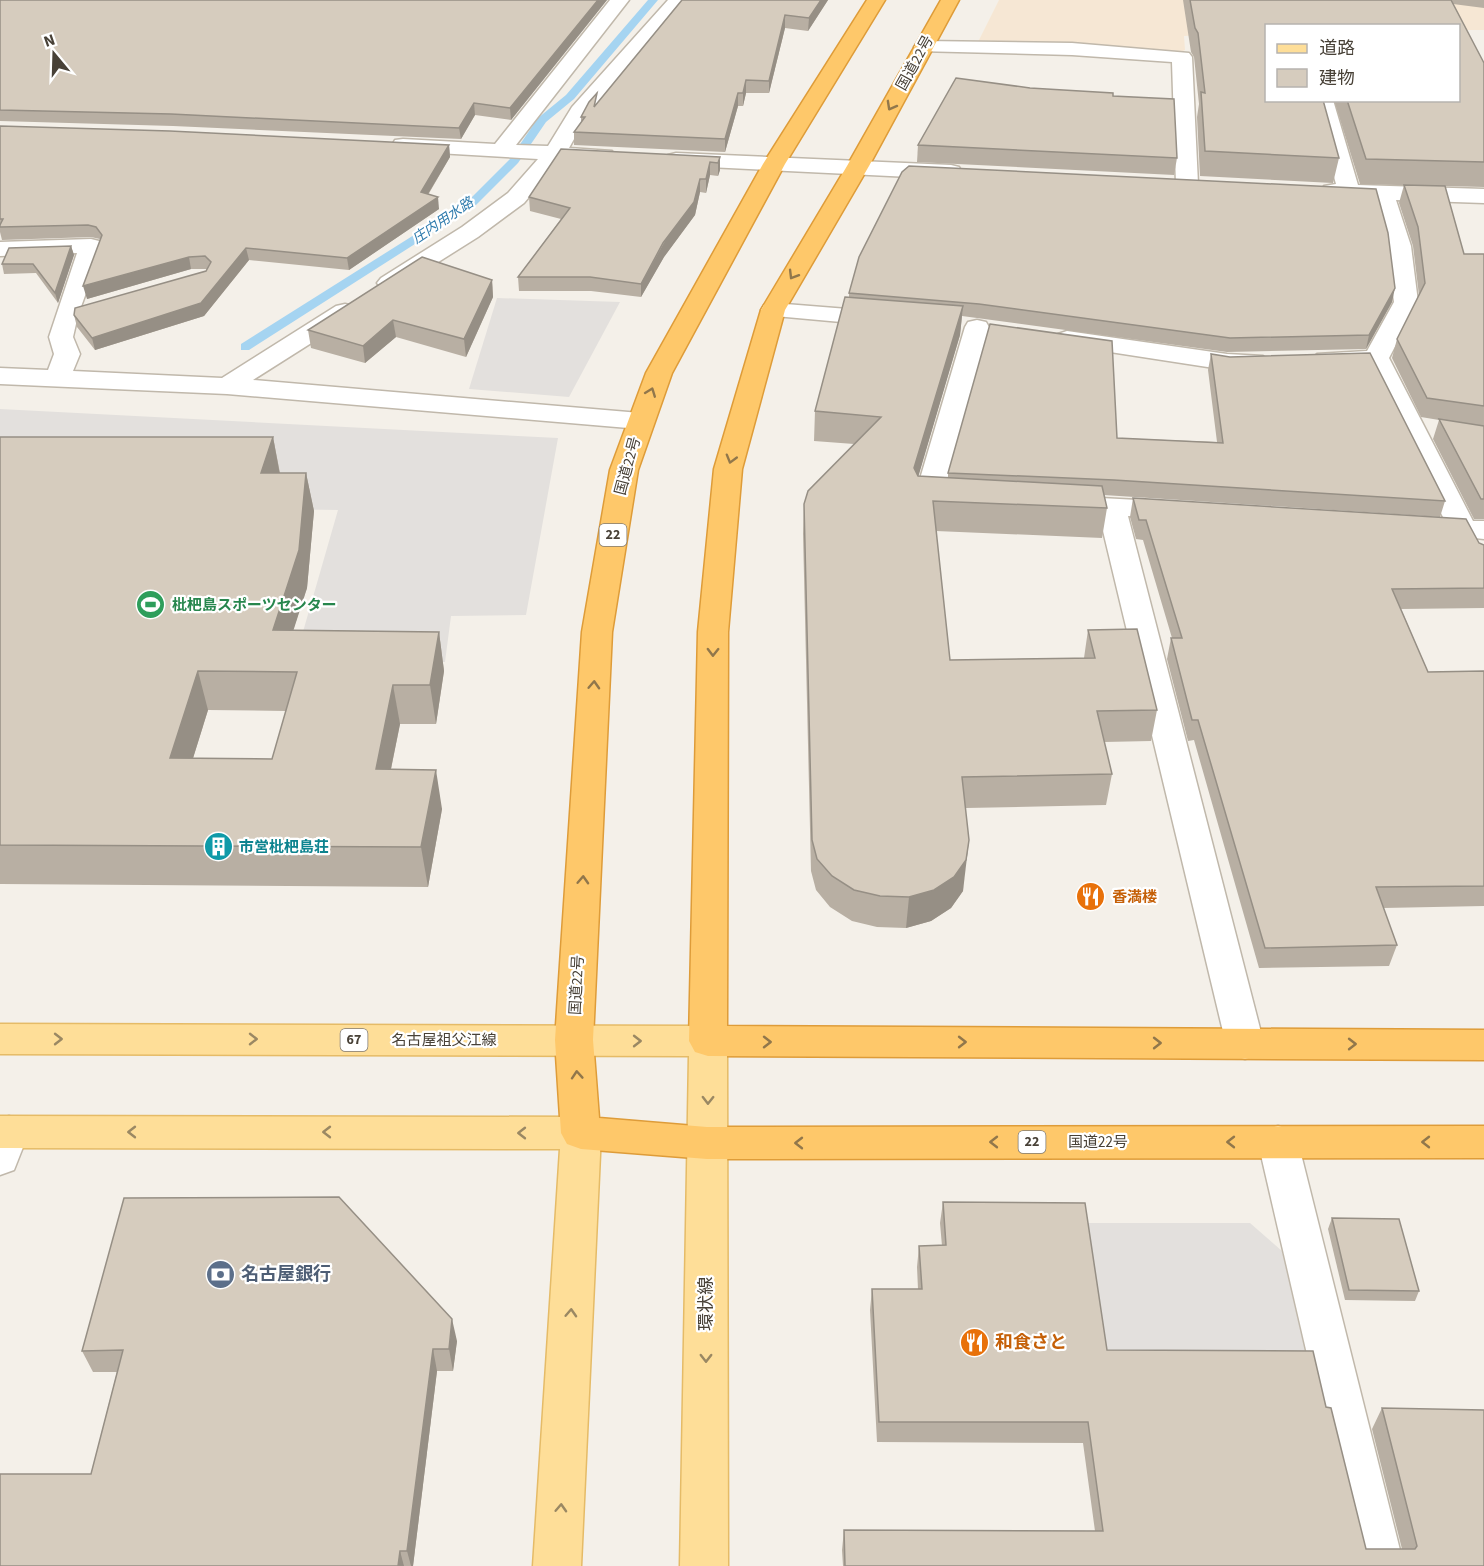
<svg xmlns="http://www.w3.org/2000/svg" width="1484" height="1566" font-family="'Source Sans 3','Noto Sans JP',sans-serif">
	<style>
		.commercial { fill: #f6e7d4 }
		.parking { fill: #e3e0dd }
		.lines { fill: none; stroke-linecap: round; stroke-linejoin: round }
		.stream { fill: #a5d4f1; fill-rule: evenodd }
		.minor-casing { stroke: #c0b8ab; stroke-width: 3 }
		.major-casing { stroke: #e5bb67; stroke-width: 3 }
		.highway-casing { stroke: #de9c39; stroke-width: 3 }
		.minor { fill: #fff; fill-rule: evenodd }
		.major { fill: #fede98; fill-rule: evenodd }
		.highway { fill: #fec86a; fill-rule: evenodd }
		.wall { fill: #b8afa3; fill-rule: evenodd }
		.shaded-wall { fill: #968f85 }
		.building { fill: #d6ccbe; stroke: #968f85; stroke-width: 1.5; fill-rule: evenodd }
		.oneway { stroke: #91774b }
		.oneway2 { stroke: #9a8863 }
		.labels { text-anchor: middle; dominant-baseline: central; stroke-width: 4.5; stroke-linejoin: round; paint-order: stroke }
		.far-water-label { font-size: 14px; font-style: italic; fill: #2e7bad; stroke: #fff }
		.shield { fill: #fff; stroke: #7f7a73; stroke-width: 1.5 }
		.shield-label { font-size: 14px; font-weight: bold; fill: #484137 }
		.street-label { font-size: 15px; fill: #484137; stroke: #fff }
		.leisure-label { font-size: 15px; font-weight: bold; fill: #27864d; stroke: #fff; text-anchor: start }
		.culture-label { font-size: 15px; font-weight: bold; fill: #0d838f; stroke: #fff; text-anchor: start }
		.food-label { font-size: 15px; font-weight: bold; fill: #c56008; stroke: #fff; text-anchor: start }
		.near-service-label { font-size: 18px; font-weight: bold; fill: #4e5e75; stroke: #fff; text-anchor: start }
		.near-street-label { font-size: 18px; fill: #484137; stroke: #fff }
		.near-food-label { font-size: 18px; font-weight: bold; fill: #c56008; stroke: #fff; text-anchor: start }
	</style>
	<rect width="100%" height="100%" fill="#f4f0e9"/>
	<polygon class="commercial" points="999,0 1484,0 1484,30 1459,30 1458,26 1266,26 1235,33 1184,36 1185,50 1177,54 977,44"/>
	<g class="parking">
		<polygon points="497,298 620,302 569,397 469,389"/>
		<polygon points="0,409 558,438 526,615 451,616 445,662 294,663 338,510 272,509 0,474"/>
		<polygon points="1084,1223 1250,1223 1282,1251 1309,1367 1116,1440"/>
	</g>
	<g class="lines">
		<polygon class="stream" points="648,0 658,0 574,99 546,122 518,163 476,205 249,350 241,350 241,344 468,201 510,159 538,118 566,95"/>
		<defs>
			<g id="minor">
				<polygon points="610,0 629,0 516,145 548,146 572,107 668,0 687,0 588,114 569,148 612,151 615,156 612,161 560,160 524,203 478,237 397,288 389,290 381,288 377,283 381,278 462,227 508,193 538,159 403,151 395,150 392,145 395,140 403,139 495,144"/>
				<polygon points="924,41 1072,43 1189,53 1192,57 1198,184 1195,189 1179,189 1176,184 1172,62 1072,55 917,51 914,47 917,43"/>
				<polygon points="1313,100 1333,100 1358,185 1484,189 1484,203 1396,200 1411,246 1418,302 1389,358 1473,521 1484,521 1484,539 1418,532 1414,526 1418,520 1444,519 1367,366 1317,364 1313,359 1317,354 1367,351 1394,302 1387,246 1373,199 1324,196 1321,191 1324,186 1336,184"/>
				<polygon points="676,153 951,165 959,167 962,172 959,177 951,179 668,165 665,160 668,155"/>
				<polygon points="91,239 99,241 103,246 78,315 73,337 80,354 73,371 222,378 336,306 345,304 354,306 357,311 354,316 253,380 640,413 649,415 653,421 649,427 640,429 227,394 0,384 0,368 48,370 54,354 49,337 77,253 0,256 0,242"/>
				<polygon points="773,303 885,312 894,314 897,319 894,324 885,326 764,315 761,310 764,305"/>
				<polygon points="977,320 986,322 989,327 944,491 961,494 965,500 961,506 951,508 918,505 914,499 965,327 968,322"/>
				<polygon points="1067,331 1227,354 1263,356 1267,361 1263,366 1227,370 1058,344 1054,339 1058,334"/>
				<polygon points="1063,496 1176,502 1186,504 1190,510 1186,516 1176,518 1128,516 1264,1044 1258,1055 1245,1059 1232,1055 1226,1044 1099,514 1053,510 1049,504 1053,498"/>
				<polygon points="9,1116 23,1121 29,1132 14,1170 0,1175 0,1119"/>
				<polygon points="1278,1126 1292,1130 1298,1142 1404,1566 1356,1566 1258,1142 1264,1130"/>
			</g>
			<g id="major">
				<polygon points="0,1024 708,1026 721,1030 727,1041 728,1566 680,1566 689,1056 0,1054"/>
				<polygon points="0,1116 581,1117 595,1122 601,1133 581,1566 533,1566 560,1149 0,1148"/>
			</g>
			<g id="highway">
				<polygon points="867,0 885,0 785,164 672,373 638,470 612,632 593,1040 599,1118 707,1127 1484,1126 1484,1158 707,1159 581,1149 567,1144 561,1133 555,1040 582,632 610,470 646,373 763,164"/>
				<polygon points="941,0 959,0 869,166 785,310 742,469 728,632 727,1026 1484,1030 1484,1060 708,1056 695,1052 689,1041 698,632 714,469 761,310 847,166"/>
			</g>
		</defs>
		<use href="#minor" class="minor-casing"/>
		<use href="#major" class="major-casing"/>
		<use href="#highway" class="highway-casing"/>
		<use href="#minor" class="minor"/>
		<use href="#major" class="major"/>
		<use href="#highway" class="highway"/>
	</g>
	<g class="wall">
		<polygon points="0,0 607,0 511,120 475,115 461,139 173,126 0,121"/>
		<polygon points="682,0 828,0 808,31 785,28 769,93 746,93 743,106 738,106 725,152 574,145 574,132 581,123 581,117 598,102"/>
		<polygon points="1183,0 1484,0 1484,8 1453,4 1484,63 1484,187 1445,186 1464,254 1484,254 1484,519 1474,519 1433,439 1439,420 1421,417 1392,358 1397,339 1419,295 1413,246 1399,203 1404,185 1433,186 1360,184 1334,100 1458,100 1266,26 1339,158 1333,183 1200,176 1197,117 1199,104 1194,57 1191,52"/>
		<polygon points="1030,88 1113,96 1177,158 1174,175 917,162 918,145"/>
		<polygon points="0,126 449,145 450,157 428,195 439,209 349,270 249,260 204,316 95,350 77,327 74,315 206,271 207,269 191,269 87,299 100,240 100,239 91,237 2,240 0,232"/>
		<polygon points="720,157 720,170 718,176 710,175 706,193 700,192 695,215 664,257 641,297 591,291 519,291 518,277 561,219 530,211 529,197"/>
		<polygon points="71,246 74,255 58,303 36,273 4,274 2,264"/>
		<polygon points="492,280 493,297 466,357 396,337 365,363 311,348 308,330"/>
		<polygon points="849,293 1392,302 1366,349 1227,352 977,318 962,316 960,335 918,476 948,478 948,473 1117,438 1217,442 1208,370 1211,354 1445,501 1440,517 1104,495 1107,508 1102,538 936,531 950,660 1084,658 1088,630 1157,710 1151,741 1104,742 1112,774 1106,805 966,808 963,891 951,908 931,921 906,928 877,927 852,921 830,907 816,890 811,871 803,534 804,504 854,444 814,441 815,411 849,297"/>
		<path d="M0,437H273L280,473H306L314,511L307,588L293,630L439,632L444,671L436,724H400L391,769L442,809L428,887L0,884ZM208,710L286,711L272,759L193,758Z"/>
		<polygon points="1133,498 1479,543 1484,545 1484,608 1401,609 1428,672 1484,671 1484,906 1383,908 1397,945 1389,966 1259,968 1194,740 1188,741 1167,659 1171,638 1172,638 1143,540 1136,539 1130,517"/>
		<polygon points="943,1202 1107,1350 1326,1407 1366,1549 1402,1549 1372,1429 1382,1408 1484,1566 843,1566 842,1550 844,1530 1095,1531 1083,1443 877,1442 870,1310 872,1289 918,1289 917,1267 919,1246 942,1246 940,1223"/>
		<polygon points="1332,1218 1419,1291 1415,1301 1345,1300 1328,1229"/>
		<polygon points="457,1341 453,1371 437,1371 413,1566 0,1566 91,1474 117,1372 93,1372 82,1351"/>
	</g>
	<g class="shaded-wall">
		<polygon points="598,0 607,0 511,120 510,108"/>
		<polygon points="821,0 828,0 808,31 809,18"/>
		<polygon points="785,15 785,28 769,93 769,81"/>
		<polygon points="746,80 746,93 743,106 743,93"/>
		<polygon points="738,93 738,106 725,152 725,139"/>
		<polygon points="474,103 475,115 461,139 459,128"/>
		<polygon points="449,145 450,157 422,204 421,192"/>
		<polygon points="720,157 720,170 718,176 718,163"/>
		<polygon points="710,162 710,175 706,193 706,179"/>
		<polygon points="700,179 700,192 695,215 664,257 641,297 641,284"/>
		<polygon points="438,197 439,209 349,270 347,258"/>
		<polygon points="71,246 74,255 58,303 55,293"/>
		<polygon points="246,248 249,260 204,316 95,350 92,338"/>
		<polygon points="189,257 191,269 87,299 83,286"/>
		<polygon points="492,280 493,297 466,357 464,339"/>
		<polygon points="1395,288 1392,302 1366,349 1369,335"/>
		<polygon points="963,306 960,335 912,498 914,468"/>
		<polygon points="393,320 396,337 365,363 363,346"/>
		<polygon points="273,437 280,475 261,473"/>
		<polygon points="306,473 314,511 307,588 281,669 273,630"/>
		<polygon points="439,632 444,671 436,724 430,685"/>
		<polygon points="198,671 208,710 181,797 170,758"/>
		<polygon points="393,685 400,724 383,808 376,769"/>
		<polygon points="436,770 442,809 428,887 421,847"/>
		<polygon points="969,840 963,891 951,908 931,921 906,928 909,897"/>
		<polygon points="452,1319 457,1341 453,1371 449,1349"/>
		<polygon points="433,1349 437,1371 413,1566 411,1566 407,1551"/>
		<polygon points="400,1551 404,1566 398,1566"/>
	</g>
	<g class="building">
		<polygon points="0,0 598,0 510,108 474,103 459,128 171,114 0,110"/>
		<polygon points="682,0 821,0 809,18 785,15 769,81 746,80 743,93 738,93 725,139 574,132 585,117 581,117 589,102 597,93 594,107"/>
		<polygon points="1190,0 1451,0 1484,63 1484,162 1366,159 1347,100 1458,100 1458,26 1266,26 1266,100 1323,100 1339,158 1205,151 1201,92 1205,93 1198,33 1195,28"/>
		<polygon points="956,78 1030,88 1113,93 1113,96 1174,99 1177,158 918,145"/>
		<polygon points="0,126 170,131 449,145 421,192 438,197 347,258 246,248 201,303 92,338 74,315 75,308 206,271 211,262 205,256 189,257 83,286 102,235 96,227 88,225 0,227 0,225 3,219 0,219"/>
		<polygon points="561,149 720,157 718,163 710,162 706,179 700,179 694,202 663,243 641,284 590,277 518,277 570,208 529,197"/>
		<polygon points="909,166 1376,189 1388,233 1395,288 1369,335 1230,338 979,304 849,293 859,257 902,172"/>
		<polygon points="1404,185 1445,186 1464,254 1484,254 1484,406 1427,398 1397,339 1425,283 1418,227"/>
		<polygon points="71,246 55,293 33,264 2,264 9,248"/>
		<polygon points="422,257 492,280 464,339 393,320 363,346 308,330"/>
		<polygon points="845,297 963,306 914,468 918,476 1102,486 1107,508 933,501 950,660 1095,658 1088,630 1137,629 1157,710 1097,711 1112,774 962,777 969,840 966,860 954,877 934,890 909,897 880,896 854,890 832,876 817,859 812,840 804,504 808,491 881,417 815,411"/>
		<polygon points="990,324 1112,341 1117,438 1223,443 1211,354 1230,357 1370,353 1445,501 1114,480 948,473"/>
		<polygon points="1439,419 1484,426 1484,499 1481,499"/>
		<path d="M0,437H273L261,473H306L299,550L273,630L439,632L430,685H393L376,769L436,770L421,847L0,845ZM198,671L297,672L272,759L170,758Z"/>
		<polygon points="1133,498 1466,519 1479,543 1484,545 1484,588 1392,589 1428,672 1484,671 1484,886 1376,887 1397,945 1265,948 1198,720 1192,720 1171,638 1182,638 1146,520 1139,520"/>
		<polygon points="339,1197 452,1319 449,1349 433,1349 407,1551 400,1551 398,1566 0,1566 0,1474 91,1474 123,1350 82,1351 124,1198"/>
		<polygon points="943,1202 1085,1203 1107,1350 1313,1351 1326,1407 1331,1408 1366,1549 1415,1549 1417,1546 1382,1408 1484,1410 1484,1566 845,1566 844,1530 1103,1531 1088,1422 879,1422 872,1289 922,1289 919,1246 946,1245"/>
		<polygon points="1332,1218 1399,1219 1419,1291 1349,1290"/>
	</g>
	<defs><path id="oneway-chevron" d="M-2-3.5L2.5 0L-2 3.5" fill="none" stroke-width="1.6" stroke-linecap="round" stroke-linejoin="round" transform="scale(1.5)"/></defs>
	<g class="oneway">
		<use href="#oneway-chevron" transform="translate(891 106) rotate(119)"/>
		<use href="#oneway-chevron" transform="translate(793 275) rotate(121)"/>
		<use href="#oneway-chevron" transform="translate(651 392) rotate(-69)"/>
		<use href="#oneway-chevron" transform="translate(731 459) rotate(106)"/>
		<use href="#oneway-chevron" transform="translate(713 652) rotate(91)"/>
		<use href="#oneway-chevron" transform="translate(594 685) rotate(-87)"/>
		<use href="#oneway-chevron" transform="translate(583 880) rotate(-87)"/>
		<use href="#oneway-chevron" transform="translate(767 1042)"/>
		<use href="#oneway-chevron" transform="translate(962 1042)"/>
		<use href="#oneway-chevron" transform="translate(1157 1043)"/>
		<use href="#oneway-chevron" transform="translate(1352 1044)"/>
		<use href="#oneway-chevron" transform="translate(577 1075) rotate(-94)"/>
		<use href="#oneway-chevron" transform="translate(994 1142) rotate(180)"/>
		<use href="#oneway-chevron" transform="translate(1231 1142) rotate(180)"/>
		<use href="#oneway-chevron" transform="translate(1426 1142) rotate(-180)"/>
		<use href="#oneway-chevron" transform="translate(799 1143) rotate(180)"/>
	</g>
	<g class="oneway2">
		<use href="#oneway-chevron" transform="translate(58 1039)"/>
		<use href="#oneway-chevron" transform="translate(253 1039)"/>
		<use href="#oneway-chevron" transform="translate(637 1041)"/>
		<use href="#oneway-chevron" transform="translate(708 1100) rotate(91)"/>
		<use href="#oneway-chevron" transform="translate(132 1132) rotate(-180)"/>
		<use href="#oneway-chevron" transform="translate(327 1132) rotate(-180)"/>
		<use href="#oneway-chevron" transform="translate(522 1133) rotate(-180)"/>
		<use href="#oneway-chevron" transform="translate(571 1313) rotate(-87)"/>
		<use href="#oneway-chevron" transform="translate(706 1358) rotate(90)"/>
		<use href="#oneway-chevron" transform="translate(561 1508) rotate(-87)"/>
	</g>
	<defs>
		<symbol id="stadium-disc" viewBox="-11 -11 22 22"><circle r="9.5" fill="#2e9e5b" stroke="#fff"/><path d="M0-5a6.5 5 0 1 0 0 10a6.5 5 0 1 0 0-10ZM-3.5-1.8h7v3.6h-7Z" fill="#fff"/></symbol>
		<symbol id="building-disc" viewBox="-11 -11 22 22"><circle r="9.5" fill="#0f9aa8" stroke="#fff"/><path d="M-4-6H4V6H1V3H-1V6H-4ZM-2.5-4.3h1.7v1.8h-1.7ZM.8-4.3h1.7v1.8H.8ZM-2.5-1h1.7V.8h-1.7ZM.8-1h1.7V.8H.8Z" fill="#fff"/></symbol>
		<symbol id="restaurant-disc" viewBox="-11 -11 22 22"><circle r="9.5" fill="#e8710a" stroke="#fff"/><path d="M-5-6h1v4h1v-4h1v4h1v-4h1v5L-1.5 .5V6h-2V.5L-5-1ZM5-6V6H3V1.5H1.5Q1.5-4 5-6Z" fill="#fff"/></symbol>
		<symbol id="bank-disc" viewBox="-11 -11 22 22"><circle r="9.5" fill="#5c6f8a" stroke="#fff"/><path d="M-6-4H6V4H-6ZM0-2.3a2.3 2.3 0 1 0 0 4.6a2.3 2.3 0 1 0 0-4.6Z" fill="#fff"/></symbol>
	</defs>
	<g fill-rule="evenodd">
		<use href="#stadium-disc" x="134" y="588" width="33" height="33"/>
		<use href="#building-disc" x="202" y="830" width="33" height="33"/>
		<use href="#restaurant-disc" x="1074" y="880" width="33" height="33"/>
		<use href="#bank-disc" x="204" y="1258" width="33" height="33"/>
		<use href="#restaurant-disc" x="958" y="1326" width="33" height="33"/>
	</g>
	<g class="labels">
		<g class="far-water-label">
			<text transform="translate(443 221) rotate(-34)">庄内用水路</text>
		</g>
		<g class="shield">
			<rect x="599.5" y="524" width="27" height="22" rx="4.5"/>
			<rect x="340.5" y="1029" width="27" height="22" rx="4.5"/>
			<rect x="1018.5" y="1131" width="27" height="22" rx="4.5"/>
		</g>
		<g class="shield-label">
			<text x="613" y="535">22</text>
			<text x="354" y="1040">67</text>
			<text x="1032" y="1142">22</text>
		</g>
		<g class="street-label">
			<text transform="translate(915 63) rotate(-61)">国道22号</text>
			<text transform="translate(628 466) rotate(-75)">国道22号</text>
			<text transform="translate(577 985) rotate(-87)">国道22号</text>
			<text x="444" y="1040">名古屋祖父江線</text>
			<text x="1098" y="1142">国道22号</text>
		</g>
		<g class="leisure-label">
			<text x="172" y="605">枇杷島スポーツセンター</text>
		</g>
		<g class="culture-label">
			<text x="239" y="847">市営枇杷島荘</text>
		</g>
		<g class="food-label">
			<text x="1112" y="897">香満楼</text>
		</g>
		<g class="near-service-label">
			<text x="241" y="1274">名古屋銀行</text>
		</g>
		<g class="near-street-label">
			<text transform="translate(706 1304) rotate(-90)">環状線</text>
		</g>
		<g class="near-food-label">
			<text x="995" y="1342">和食さと</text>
		</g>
	</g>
	<rect x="1265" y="24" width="195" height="78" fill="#ffffff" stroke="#b6b3af" stroke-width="1.5"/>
	<rect x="1277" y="44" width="30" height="9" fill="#fede98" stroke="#b6b3af" stroke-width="1.5"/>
	<text x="1319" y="54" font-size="18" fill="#484137">道路</text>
	<rect x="1277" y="69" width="30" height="18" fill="#d6ccbe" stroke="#b6b3af" stroke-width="1.5"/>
	<text x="1319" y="84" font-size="18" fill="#484137">建物</text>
	<g transform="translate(54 54) rotate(341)" stroke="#ffffff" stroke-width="4.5" paint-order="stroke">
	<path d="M0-4.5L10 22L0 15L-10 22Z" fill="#484137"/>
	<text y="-9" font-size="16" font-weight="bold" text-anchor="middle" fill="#484137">N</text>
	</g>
</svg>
